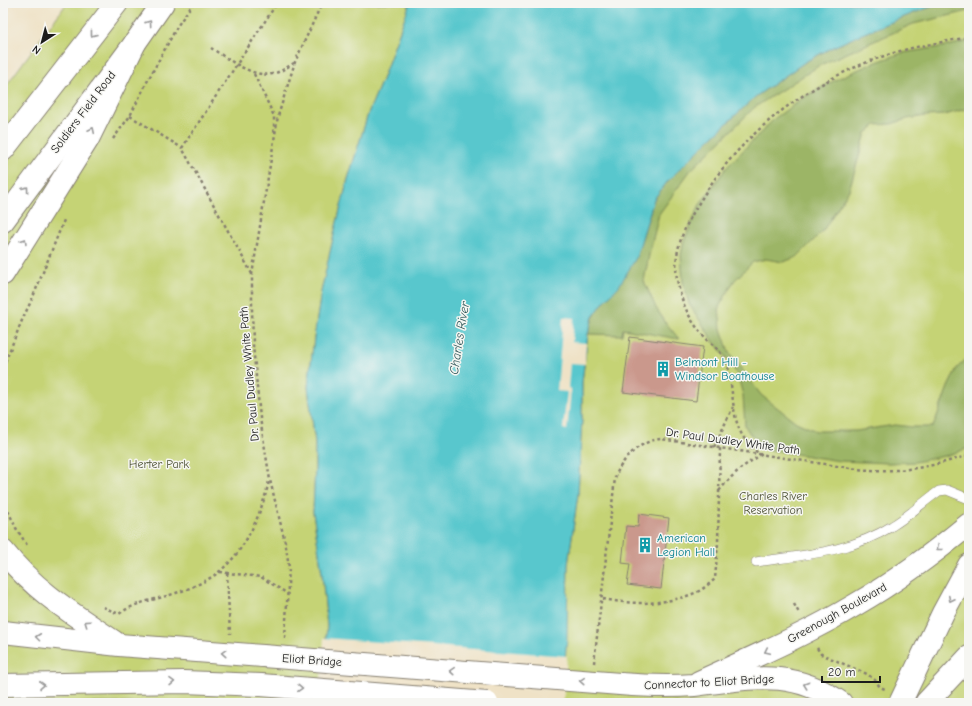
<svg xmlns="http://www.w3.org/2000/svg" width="972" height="706" font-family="'Comic Neue',sans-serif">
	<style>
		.green { fill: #c5d375; stroke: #707848 }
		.forest { fill: #9cb566; stroke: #5c6841 }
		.water { fill: #59c7cd; stroke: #3a7274 }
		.pier { fill: #efe2c6 }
		.building { fill: #ca988c }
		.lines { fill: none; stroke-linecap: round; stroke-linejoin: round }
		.lane-casing { stroke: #867f71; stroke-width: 10 }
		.secondary-casing { stroke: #867f71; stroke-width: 24 }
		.primary-casing { stroke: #867f71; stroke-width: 24 }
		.highway-casing { stroke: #867f71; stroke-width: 24 }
		.path { stroke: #867f71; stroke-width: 2.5; stroke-dasharray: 3 3; stroke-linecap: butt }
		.lane { stroke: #fff; stroke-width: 9 }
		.secondary { stroke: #fff; stroke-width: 22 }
		.primary { stroke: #fff; stroke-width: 22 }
		.highway { stroke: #fff; stroke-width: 22 }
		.highway-bridge-casing { stroke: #867f71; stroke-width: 24; stroke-linecap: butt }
		.highway-bridge { stroke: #fff; stroke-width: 22 }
		.oneway { stroke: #999 }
		.labels { text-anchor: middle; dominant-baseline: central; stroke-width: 3; stroke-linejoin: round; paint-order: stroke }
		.street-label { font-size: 12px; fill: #1c1c1c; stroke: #f6f6f2 }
		.culture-label { font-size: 12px; fill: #0d838f; stroke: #f6f6f2; text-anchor: start }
		.park-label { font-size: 12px; fill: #4f5337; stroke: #f6f6f2 }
		.water-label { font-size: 13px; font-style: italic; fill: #31585a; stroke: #f6f6f2 }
	</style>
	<rect width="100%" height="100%" fill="#f6f6f2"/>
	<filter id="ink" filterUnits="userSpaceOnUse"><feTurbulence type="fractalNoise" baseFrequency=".025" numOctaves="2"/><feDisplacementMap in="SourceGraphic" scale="8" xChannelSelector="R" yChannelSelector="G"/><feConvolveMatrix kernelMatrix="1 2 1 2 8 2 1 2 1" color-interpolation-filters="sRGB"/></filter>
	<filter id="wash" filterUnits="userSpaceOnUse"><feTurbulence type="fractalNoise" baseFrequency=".012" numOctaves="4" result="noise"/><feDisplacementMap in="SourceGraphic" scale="16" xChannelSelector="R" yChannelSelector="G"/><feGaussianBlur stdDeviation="0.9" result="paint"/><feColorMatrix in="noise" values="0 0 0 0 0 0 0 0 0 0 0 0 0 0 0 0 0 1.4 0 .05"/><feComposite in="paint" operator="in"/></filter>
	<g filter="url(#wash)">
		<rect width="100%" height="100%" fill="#efe2c6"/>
		<g class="green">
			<polygon points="67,3 410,3 382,80 369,111 348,179 335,230 321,292 314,338 308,387 315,442 315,468 313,512 322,573 327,626 323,678 319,703 3,703 3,90"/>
			<polygon points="943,3 969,3 969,703 561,703 568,565 578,494 582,419 582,382 588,334 619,286 668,181 709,140 755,97 805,62 862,34"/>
		</g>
		<g class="forest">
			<polygon points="943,3 969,3 969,11 913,24 820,65 755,107 690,171 659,214 649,255 644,281 656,308 666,323 679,339 623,329 622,335 588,334 593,318 642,238 654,199 668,181 709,140 755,97 805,62 831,48 862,34 919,11"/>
			<polygon points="969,41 969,108 945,115 925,116 907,119 891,124 876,125 866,133 849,190 822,232 797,257 783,262 766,259 753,262 734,281 719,307 721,329 729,352 761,395 796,422 816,431 856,431 895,425 912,427 933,427 948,387 957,368 969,356 969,448 945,456 915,462 889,463 840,461 770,450 750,434 745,426 743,395 738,377 731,363 714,342 689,304 683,282 681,255 684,241 699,206 726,168 774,119 804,97 841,77 871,64 902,53 947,46"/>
		</g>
		<polygon class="water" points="410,3 943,3 919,11 862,34 831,48 805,62 755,97 709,140 668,181 654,199 636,258 619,286 604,302 593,317 588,334 582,382 582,419 578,494 568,565 567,638 561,703 323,678 327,626 322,573 313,512 315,468 315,442 308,387 314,338 321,292 335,230 348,179 369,111 382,80"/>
		<g class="pier">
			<polygon points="563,317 574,318 572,342 586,343 585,364 570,363 568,388 571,389 567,430 563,429 567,392 557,391"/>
			<polygon points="324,638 567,656 563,703 317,703 321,678"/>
		</g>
		<g id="blocks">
			<g class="building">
				<polygon points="630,337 703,347 696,401 623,392"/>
				<polygon points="639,514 669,518 661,589 627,585 630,564 622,563 626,526 638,527"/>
			</g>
		</g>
	</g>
	<g filter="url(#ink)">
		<use href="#blocks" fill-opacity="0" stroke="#867f71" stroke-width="1"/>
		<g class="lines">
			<defs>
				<path id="lane" d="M756,562C803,555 852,552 892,526C909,516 923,502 939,491L947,490L969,499"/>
				<g id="secondary">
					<path d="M699,682C751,658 805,635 855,605C895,582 933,554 969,524"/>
					<polyline points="900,703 943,613 969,565"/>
					<polyline points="926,703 969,657"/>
				</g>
				<g id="primary">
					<polyline points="3,150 117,3"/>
					<polyline points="3,221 135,43 163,3"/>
				</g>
				<g id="highway">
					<polyline points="3,274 88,139 135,43"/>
					<path d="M3,551C36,592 73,614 116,643"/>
					<polyline points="3,632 119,645 263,656"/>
					<path d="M620,684C645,686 669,687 694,685C749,679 791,667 841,703"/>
					<polyline points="3,685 184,682 261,685"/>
				</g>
			</defs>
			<use href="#lane" class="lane-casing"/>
			<use href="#secondary" class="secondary-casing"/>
			<use href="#primary" class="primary-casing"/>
			<use href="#highway" class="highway-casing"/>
			<g class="path">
				<path d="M211,48C227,58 252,78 272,74C281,72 287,67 294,63"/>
				<polyline points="254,74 274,116 274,133"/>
				<polyline points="130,116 182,148"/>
				<polyline points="113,139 130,116 147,82 178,25 193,3"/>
				<polyline points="252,274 182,148 277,3"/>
				<polyline points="3,367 23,318 33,297 64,220"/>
				<polyline points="714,447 733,407"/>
				<path d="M719,491C733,474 742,466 761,455C734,436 735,415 731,385C730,376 729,366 724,358C719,349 710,343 704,336C690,321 682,304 678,284C671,252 685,225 702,198C745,128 818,75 897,52C920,45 945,42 969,37"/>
				<polyline points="3,500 16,528 27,545"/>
				<polyline points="220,572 261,577 288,594"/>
				<polyline points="227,573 230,634"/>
				<path d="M603,599C633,605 665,605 695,593C702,590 709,584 715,579L718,543L720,448"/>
				<polyline points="794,604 799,613"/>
				<path d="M103,607L119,614C137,601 156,600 176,593C191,588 208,581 220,571C246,550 262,512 269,481"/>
				<polyline points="285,638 289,568 286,546 270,480 260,418 253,345 252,309 252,275 278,116 295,62 322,3"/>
				<polyline points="817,648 821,654 867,674 875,680 880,687 885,689"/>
				<path d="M594,663L615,478C621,459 641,440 661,439L857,469C899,473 929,468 969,455"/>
			</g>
			<use href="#lane" class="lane"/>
			<use href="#secondary" class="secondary"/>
			<use href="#primary" class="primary"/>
			<use href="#highway" class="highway"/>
			<defs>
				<g id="highway-bridge">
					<polyline points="263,656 620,684"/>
					<polyline points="261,685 487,703"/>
				</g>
			</defs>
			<use href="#highway-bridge" class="highway-bridge-casing"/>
			<use href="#highway-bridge" class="highway-bridge"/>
		</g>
		<defs><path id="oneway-chevron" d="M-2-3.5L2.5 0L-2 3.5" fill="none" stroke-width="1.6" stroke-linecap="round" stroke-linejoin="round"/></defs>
		<g class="oneway">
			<use href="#oneway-chevron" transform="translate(149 23) rotate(-55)"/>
			<use href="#oneway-chevron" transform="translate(93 34) rotate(128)"/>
			<use href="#oneway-chevron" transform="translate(92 130) rotate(-64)"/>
			<use href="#oneway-chevron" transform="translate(26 189) rotate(-53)"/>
			<use href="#oneway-chevron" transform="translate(24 241) rotate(-58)"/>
			<use href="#oneway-chevron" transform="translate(939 548) rotate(141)"/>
			<use href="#oneway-chevron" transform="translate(951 599) rotate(117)"/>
			<use href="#oneway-chevron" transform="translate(87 623) rotate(-146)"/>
			<use href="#oneway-chevron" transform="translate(38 637) rotate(-173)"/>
			<use href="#oneway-chevron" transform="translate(767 651) rotate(155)"/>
			<use href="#oneway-chevron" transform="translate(224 653) rotate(-176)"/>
			<use href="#oneway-chevron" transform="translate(452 671) rotate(-176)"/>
			<use href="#oneway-chevron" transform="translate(582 681) rotate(-176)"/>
			<use href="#oneway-chevron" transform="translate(172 682) rotate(-1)"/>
			<use href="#oneway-chevron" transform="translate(42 685) rotate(-1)"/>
			<use href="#oneway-chevron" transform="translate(806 685) rotate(-161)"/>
			<use href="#oneway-chevron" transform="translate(300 688) rotate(4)"/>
		</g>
	</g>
	<defs>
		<symbol id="building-bare" viewBox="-9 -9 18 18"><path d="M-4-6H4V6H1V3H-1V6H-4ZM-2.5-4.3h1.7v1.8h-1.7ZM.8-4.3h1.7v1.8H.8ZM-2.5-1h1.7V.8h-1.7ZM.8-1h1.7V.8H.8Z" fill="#0f9aa8" stroke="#f6f6f2" stroke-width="2.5" paint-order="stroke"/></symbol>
	</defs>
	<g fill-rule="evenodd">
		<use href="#building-bare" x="652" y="358" width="22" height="22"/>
		<use href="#building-bare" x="634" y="534" width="22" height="22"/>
	</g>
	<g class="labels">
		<g class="street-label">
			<text transform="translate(83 112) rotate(-53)">Soldiers Field Road</text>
			<text transform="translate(249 374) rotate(-95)">Dr. Paul Dudley White Path</text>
			<text transform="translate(733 441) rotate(8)">Dr. Paul Dudley White Path</text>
			<text transform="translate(837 613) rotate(-29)">Greenough Boulevard</text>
			<text transform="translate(312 660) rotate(4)">Eliot Bridge</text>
			<text transform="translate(709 682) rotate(-3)">Connector to Eliot Bridge</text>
		</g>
		<g class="culture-label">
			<text x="675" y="362">Belmont Hill -<tspan x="675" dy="14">Windsor Boathouse</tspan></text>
			<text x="657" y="538">American<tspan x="657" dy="14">Legion Hall</tspan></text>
		</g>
		<g class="park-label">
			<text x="159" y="464">Herter Park</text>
			<text x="773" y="496">Charles River<tspan x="773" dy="14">Reservation</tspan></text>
		</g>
		<g class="water-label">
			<text transform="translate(459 338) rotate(-81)">Charles River</text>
		</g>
	</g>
	<rect width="972" height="706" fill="none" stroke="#f6f6f2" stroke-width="16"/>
	<g transform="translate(42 42) rotate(216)" stroke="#f6f6f2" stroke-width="3" paint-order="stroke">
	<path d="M0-3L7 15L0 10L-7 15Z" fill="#1c1c1c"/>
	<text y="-6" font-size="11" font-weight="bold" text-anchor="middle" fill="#1c1c1c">N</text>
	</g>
	<path d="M822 676v6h58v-6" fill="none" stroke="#1c1c1c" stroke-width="2"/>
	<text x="828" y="676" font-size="12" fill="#1c1c1c" stroke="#f6f6f2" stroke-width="3" paint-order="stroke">20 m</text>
</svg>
